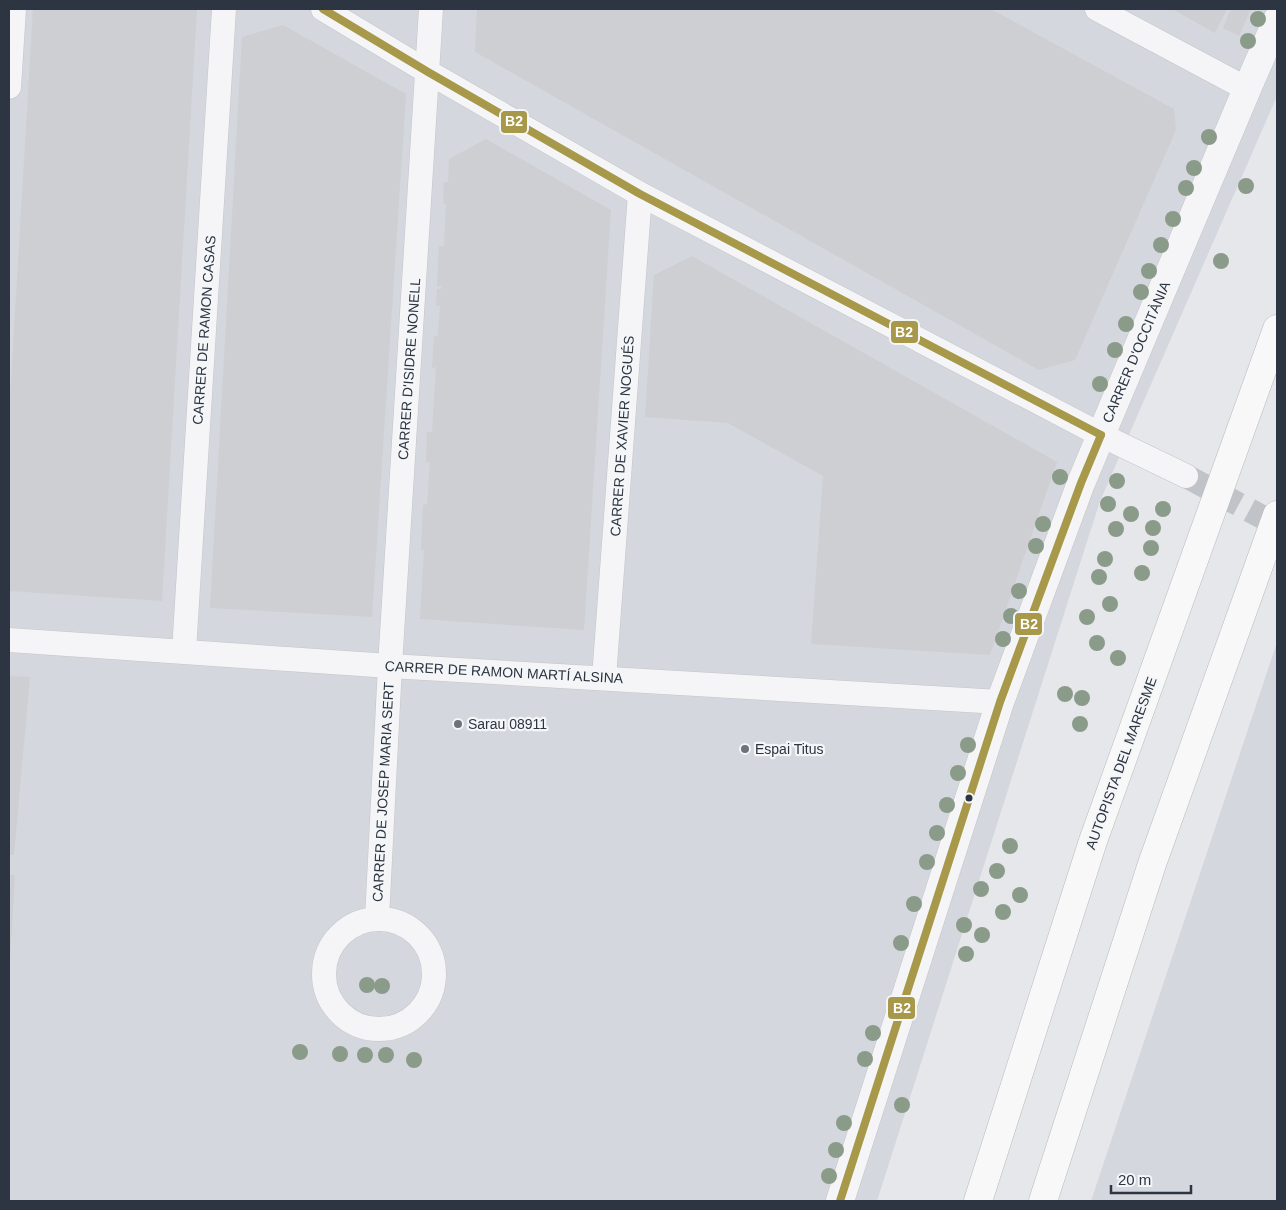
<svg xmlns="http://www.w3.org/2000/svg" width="1286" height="1210" font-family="Arial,sans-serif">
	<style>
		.built { fill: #d4d7dd }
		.building { fill: #cecfd2 }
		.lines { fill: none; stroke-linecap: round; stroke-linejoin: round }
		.minor-tunnel { stroke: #c0c3c8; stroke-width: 24; stroke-dasharray: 24 12; stroke-linecap: butt }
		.minor-casing { stroke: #c3c5c8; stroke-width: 25 }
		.tertiary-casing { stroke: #c3c5c8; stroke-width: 29 }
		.motorway-casing { stroke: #b8babe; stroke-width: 29 }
		.minor { stroke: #f5f5f7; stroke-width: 24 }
		.tertiary { stroke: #f5f5f7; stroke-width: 28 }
		.motorway { stroke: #f8f8f8; stroke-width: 28 }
		.bus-1-casing { stroke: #f4f6f8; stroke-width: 11 }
		.bus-1 { stroke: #a7984a; stroke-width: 8 }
		.tree { fill: #8b9b8a }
		.poi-dot { fill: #6d737d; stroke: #f4f6f8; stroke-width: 2 }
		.bus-dot { fill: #2d3442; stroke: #f4f6f8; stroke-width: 2 }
		.labels { text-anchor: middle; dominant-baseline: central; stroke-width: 4.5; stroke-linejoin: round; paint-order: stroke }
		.street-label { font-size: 14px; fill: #2d3442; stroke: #f4f6f8 }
		.poi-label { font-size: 14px; fill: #2d3442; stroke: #f4f6f8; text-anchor: start }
		.line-badge { stroke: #f4f6f8; stroke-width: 2 }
		.badge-label { font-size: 14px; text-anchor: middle; font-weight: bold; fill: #fff }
	</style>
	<rect width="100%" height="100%" fill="#e5e7ea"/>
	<g class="built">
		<polygon points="9,9 1277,9 1277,96 1100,501 877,1201 9,1201"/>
		<polygon points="1277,642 1277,1201 1091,1201"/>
	</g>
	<g class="building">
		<polygon points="33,9 197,9 162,601 9,591 9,414"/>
		<polygon points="477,9 991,9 1174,109 1176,130 1075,360 1039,370 475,52"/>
		<polygon points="1172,9 1227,9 1215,33"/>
		<polygon points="1231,9 1251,9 1239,36 1223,28"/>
		<polygon points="283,25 406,94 372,617 210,608 242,37"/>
		<polygon points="486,139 611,210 584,630 420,619 424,550 421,550 423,505 427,504 430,462 426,462 427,432 432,432 436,367 432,368 434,336 438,336 440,306 436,306 437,289 441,289 441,286 437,286 439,246 444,246 446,204 443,203 444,182 448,182 449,159"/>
		<polygon points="692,256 1057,462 990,655 811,644 823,476 728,423 645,417 654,275"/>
		<polygon points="9,676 30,677 14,855 9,855"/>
		<polygon points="9,875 15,875 10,959 9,959"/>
	</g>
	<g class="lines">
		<polyline class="minor-tunnel" points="1186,476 1277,525"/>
		<defs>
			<g id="minor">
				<polyline points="323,9 428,72 640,194 1101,435 1186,476"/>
				<polyline points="1097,9 1247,89"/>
				<polyline points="9,87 14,9"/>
				<polyline points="9,640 390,666 1000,702"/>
				<polyline points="184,651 224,9"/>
				<polyline points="604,678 640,194"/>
				<polyline points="377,918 390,666 431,9"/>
				<circle cx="379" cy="974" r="55"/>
			</g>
			<polyline id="tertiary" points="840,1201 1000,702 1081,483 1101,435 1247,89 1277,20"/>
			<g id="motorway">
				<polyline points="978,1201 1093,841 1277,329"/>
				<polyline points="1043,1201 1152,864 1277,515"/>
			</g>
		</defs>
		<use href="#minor" class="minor-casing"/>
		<use href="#tertiary" class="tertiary-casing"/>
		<use href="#motorway" class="motorway-casing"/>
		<use href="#minor" class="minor"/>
		<use href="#tertiary" class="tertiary"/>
		<use href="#motorway" class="motorway"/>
		<defs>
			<g id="bus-1">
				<polyline points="323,9 428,72 640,194 1101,435"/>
				<polyline points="840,1201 1000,702 1081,483 1101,435"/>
			</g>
		</defs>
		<use href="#bus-1" class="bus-1-casing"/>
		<use href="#bus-1" class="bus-1"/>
	</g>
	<g class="tree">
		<circle cx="1258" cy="19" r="8"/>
		<circle cx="1248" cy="41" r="8"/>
		<circle cx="1209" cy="137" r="8"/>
		<circle cx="1194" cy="168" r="8"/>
		<circle cx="1246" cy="186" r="8"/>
		<circle cx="1186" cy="188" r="8"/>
		<circle cx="1173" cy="219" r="8"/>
		<circle cx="1161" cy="245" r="8"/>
		<circle cx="1221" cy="261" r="8"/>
		<circle cx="1149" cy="271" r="8"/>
		<circle cx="1141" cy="292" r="8"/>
		<circle cx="1126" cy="324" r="8"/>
		<circle cx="1115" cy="350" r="8"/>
		<circle cx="1100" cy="384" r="8"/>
		<circle cx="1060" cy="477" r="8"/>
		<circle cx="1117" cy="481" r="8"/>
		<circle cx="1108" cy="504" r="8"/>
		<circle cx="1163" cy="509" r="8"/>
		<circle cx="1131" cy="514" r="8"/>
		<circle cx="1043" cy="524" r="8"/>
		<circle cx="1153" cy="528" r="8"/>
		<circle cx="1116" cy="529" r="8"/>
		<circle cx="1036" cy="546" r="8"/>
		<circle cx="1151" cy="548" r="8"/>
		<circle cx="1105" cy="559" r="8"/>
		<circle cx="1142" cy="573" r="8"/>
		<circle cx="1099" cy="577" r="8"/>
		<circle cx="1019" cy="591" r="8"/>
		<circle cx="1110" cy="604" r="8"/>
		<circle cx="1011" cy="616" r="8"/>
		<circle cx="1087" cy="617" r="8"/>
		<circle cx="1003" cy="639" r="8"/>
		<circle cx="1097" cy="643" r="8"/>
		<circle cx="1118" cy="658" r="8"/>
		<circle cx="1065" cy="694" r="8"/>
		<circle cx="1082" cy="698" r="8"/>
		<circle cx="1080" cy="724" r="8"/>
		<circle cx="968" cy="745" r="8"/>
		<circle cx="958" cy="773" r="8"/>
		<circle cx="947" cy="805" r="8"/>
		<circle cx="937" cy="833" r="8"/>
		<circle cx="1010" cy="846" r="8"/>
		<circle cx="927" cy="862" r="8"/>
		<circle cx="997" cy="871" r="8"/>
		<circle cx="981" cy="889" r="8"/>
		<circle cx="1020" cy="895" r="8"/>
		<circle cx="914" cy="904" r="8"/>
		<circle cx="1003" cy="912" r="8"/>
		<circle cx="964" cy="925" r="8"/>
		<circle cx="982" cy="935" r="8"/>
		<circle cx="901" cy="943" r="8"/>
		<circle cx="966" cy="954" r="8"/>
		<circle cx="367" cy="985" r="8"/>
		<circle cx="382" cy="986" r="8"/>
		<circle cx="873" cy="1033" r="8"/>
		<circle cx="300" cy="1052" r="8"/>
		<circle cx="340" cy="1054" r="8"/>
		<circle cx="365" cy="1055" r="8"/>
		<circle cx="386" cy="1055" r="8"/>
		<circle cx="865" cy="1059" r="8"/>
		<circle cx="414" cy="1060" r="8"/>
		<circle cx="902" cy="1105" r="8"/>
		<circle cx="844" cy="1123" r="8"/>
		<circle cx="836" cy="1150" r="8"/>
		<circle cx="829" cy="1176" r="8"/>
	</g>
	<g class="poi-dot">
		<circle cx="458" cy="724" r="5"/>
		<circle cx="745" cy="749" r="5"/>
	</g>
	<circle class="bus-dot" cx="969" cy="798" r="4.5"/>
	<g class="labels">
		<g class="street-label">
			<text transform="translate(204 330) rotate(-86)">CARRER DE RAMON CASAS</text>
			<text transform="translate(1136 352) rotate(-67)">CARRER D'OCCITÀNIA</text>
			<text transform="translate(409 369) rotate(-86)">CARRER D'ISIDRE NONELL</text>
			<text transform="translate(622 436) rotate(-86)">CARRER DE XAVIER NOGUÉS</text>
			<text transform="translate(504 672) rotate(3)">CARRER DE RAMON MARTÍ ALSINA</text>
			<text transform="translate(1121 763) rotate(-70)">AUTOPISTA DEL MARESME</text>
			<text transform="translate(383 792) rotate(-87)">CARRER DE JOSEP MARIA SERT</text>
		</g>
		<g class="poi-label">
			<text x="468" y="724">Sarau 08911</text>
			<text x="755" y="749">Espai Titus</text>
		</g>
	</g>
	<g class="line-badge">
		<rect x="500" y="110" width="28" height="24" rx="5" fill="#a7984a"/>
		<rect x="890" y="320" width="29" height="24" rx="5" fill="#a7984a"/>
		<rect x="1014" y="612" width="29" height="24" rx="5" fill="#a7984a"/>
		<rect x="887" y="996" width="29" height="24" rx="5" fill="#a7984a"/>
	</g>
	<g class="badge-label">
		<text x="514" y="126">B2</text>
		<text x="904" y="337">B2</text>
		<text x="1029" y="629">B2</text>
		<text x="902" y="1013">B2</text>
	</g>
	<rect width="1286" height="1210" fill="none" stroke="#2d3442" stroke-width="20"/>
	<path d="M1111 1185v8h80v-8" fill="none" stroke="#2d3442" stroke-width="2.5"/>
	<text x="1118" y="1185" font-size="15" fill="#2d3442" stroke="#f4f6f8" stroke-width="4" paint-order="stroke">20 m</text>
</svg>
